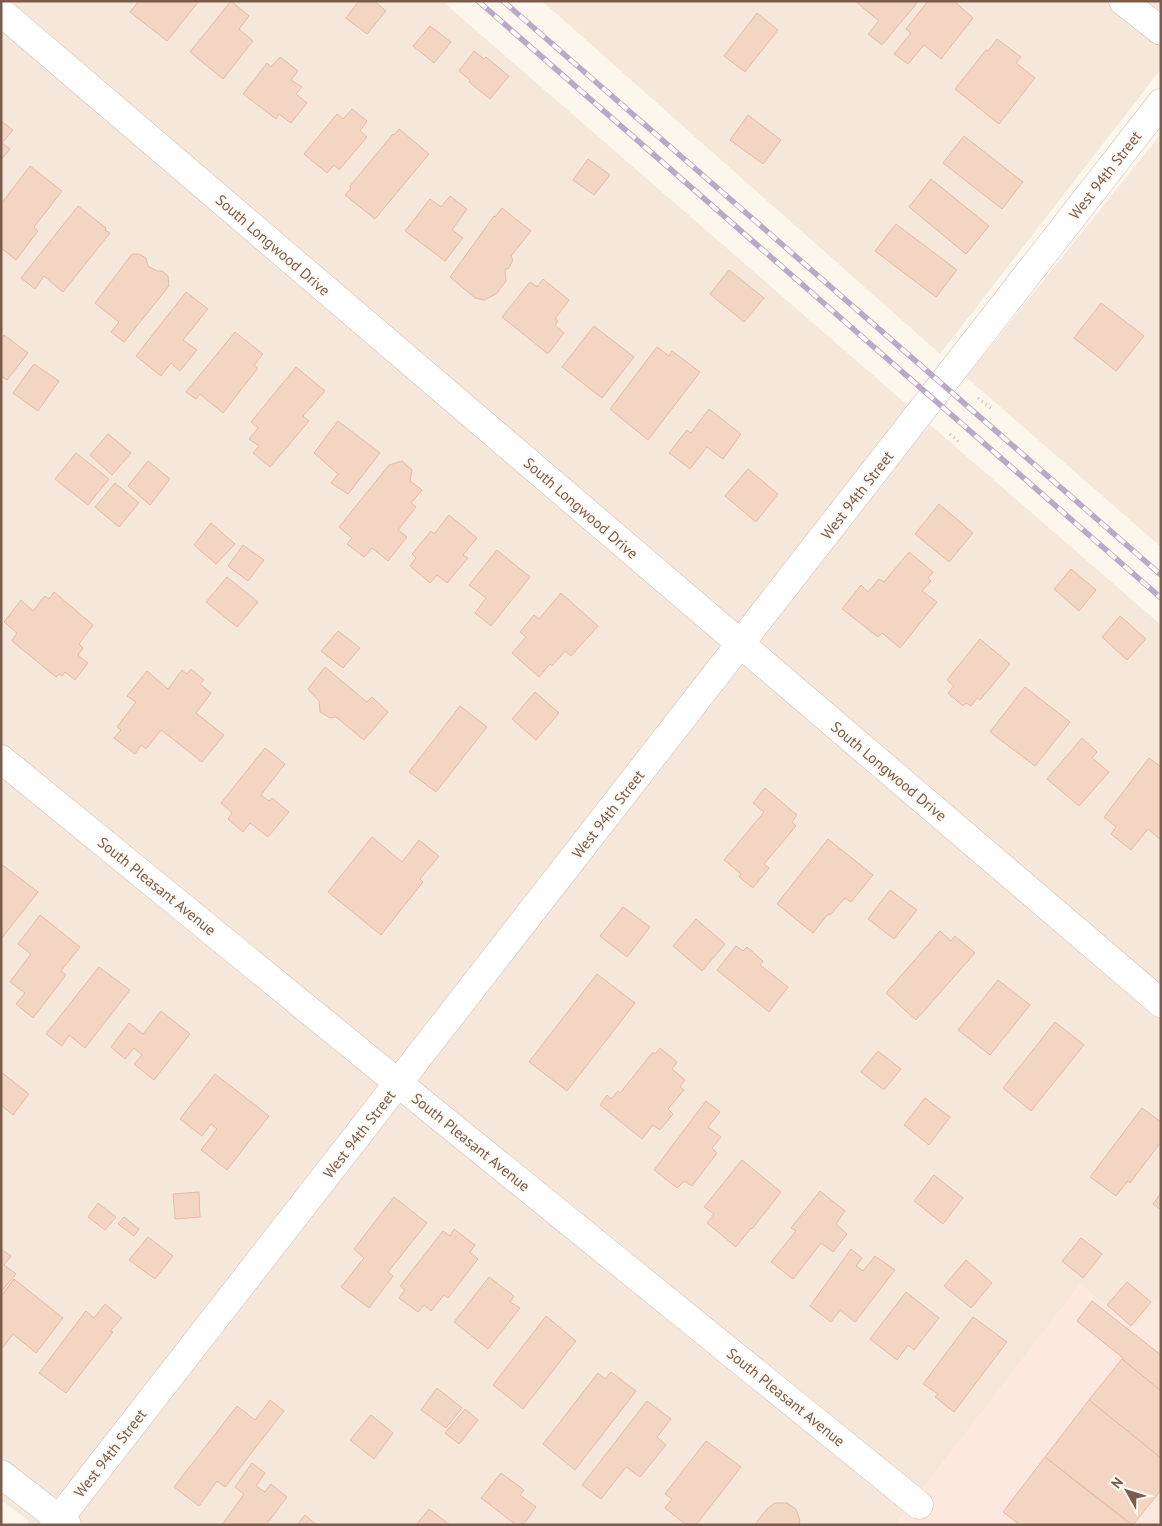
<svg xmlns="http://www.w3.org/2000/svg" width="1162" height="1526" font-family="'PT Sans',sans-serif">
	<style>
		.residential { fill: #f5e8da }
		.commercial { fill: #fde8e0 }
		.building { fill: #f3d5c3; stroke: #e6bba3 }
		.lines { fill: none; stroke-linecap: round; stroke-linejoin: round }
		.minor-casing { stroke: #d1beb0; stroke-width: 29 }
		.path { stroke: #d9b8a5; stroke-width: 3; stroke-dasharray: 1 4; stroke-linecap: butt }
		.minor { stroke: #fff; stroke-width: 28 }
		.rail-casing { stroke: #b9a8c9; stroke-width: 5.5 }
		.rail { stroke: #fffaf3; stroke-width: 4; stroke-dasharray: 11; stroke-linecap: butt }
		.labels { text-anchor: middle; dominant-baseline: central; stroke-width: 4; stroke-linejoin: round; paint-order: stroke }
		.street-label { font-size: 15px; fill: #7a5c4d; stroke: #fffaf3 }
	</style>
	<rect width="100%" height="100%" fill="#fdf6ec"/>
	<g class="residential">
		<polygon points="1,1 442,1 1161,625 1161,1294 1135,1328 1080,1285 898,1521 902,1525 26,1525 29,1521 1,1500"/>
		<polygon points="542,1 1161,1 1161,69 940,354"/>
		<polygon points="1161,134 1161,547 966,377"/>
	</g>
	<polygon class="commercial" points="1080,1285 1134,1328 1161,1294 1161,1522 1159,1525 902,1525 898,1521"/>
	<g class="building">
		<polygon points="139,1 199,1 167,41 130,12"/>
		<polygon points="231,1 249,16 239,29 253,41 223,79 190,52"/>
		<polygon points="359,1 374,1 386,11 367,34 346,18"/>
		<polygon points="855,1 915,1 917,3 882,45 868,34 879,21"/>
		<polygon points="928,1 954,1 973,18 941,59 924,45 908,64 894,54 911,33 906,29"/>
		<polygon points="757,13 778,30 745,72 724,56"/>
		<polygon points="430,26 451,42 434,63 413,46"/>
		<polygon points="997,39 1021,57 1016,63 1035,78 999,124 955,89 986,50 988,51"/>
		<polygon points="474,51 484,59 486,57 509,76 490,99 469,82 470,80 459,71"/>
		<polygon points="280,57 298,71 291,80 302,87 296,94 307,103 291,123 279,114 276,119 243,94 267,63 271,67"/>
		<polygon points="352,109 367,121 360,131 367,137 339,170 334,165 327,173 304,154 337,114 343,119"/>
		<polygon points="748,115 781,140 763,164 730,140"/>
		<polygon points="1,121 13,130 2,143 10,149 1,160"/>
		<polygon points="399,129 429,154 375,219 345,195 351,188 350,186 393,134 394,135"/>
		<polygon points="964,136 1023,182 1002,209 943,163"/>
		<polygon points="588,159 610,175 594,195 573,180"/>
		<polygon points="30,166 62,191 34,227 38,231 16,260 1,248 1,204"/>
		<polygon points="931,179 989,226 966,254 909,207"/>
		<polygon points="450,196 467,209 452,230 463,238 445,261 405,231 430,199 441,207"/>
		<polygon points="78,206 106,228 105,230 110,233 63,292 44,276 35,289 21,278"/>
		<polygon points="502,208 531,231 511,256 513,260 508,269 505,269 506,281 496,294 484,300 475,298 450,277 494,216 495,217"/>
		<polygon points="896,224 957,270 936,297 875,251"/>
		<polygon points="132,254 139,254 146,258 148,266 157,271 162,271 168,276 169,286 124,342 111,332 119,322 95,303"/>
		<polygon points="729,270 764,298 744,322 710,294"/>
		<polygon points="543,279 569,300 555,319 558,321 555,325 564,333 548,354 502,317 530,282 537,287"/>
		<polygon points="186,292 208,309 183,340 197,350 180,371 171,363 161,376 136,356"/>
		<polygon points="1101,303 1144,336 1116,371 1074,338"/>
		<polygon points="594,326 634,357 602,398 562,367"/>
		<polygon points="235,332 263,354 254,365 258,368 223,413 200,394 196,399 186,392"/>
		<polygon points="4,335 28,353 7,380 1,376 1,340"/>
		<polygon points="657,347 669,356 672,351 700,372 648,440 610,409"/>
		<polygon points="34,364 59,381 38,411 13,393"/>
		<polygon points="296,367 325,391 303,416 309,421 270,467 253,453 259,446 249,439 258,428 251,422"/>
		<polygon points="709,409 741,434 723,459 707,447 690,469 669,453 687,430 691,433"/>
		<polygon points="338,421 380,453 348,494 331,483 338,474 314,453"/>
		<polygon points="108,434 131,453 112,475 90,455"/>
		<polygon points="76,453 109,479 88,505 55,479"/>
		<polygon points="148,461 170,479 150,505 128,486"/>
		<polygon points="402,461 412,470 410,481 422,490 411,503 416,507 398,530 407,537 388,561 372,548 364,557 347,544 352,538 339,527 389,465"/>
		<polygon points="748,469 778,494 756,522 725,496"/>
		<polygon points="115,483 139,503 119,527 95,507"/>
		<polygon points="939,504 973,533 949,562 915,534"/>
		<polygon points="449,515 477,538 463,555 468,558 447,583 437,575 430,583 410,566 416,558 412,554 431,531 434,534"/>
		<polygon points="211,523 235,544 216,564 194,545"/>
		<polygon points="243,545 264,560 248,581 228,566"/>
		<polygon points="497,550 530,577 491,626 475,613 486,598 469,585"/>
		<polygon points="909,552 933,572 928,578 931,581 922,591 937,602 900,648 882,633 878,637 842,609 861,585 868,592 879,579 884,582"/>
		<polygon points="1071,569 1096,590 1079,611 1054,589"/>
		<polygon points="227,577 258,602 237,627 206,602"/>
		<polygon points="54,592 93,625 79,644 83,648 78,655 88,663 75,680 65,672 62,676 59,674 56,677 12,641 17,633 4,622 21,600 33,611 45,596 49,599"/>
		<polygon points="561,593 598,626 571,656 565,651 552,666 550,664 539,677 512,653 526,637 520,632 534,615 539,619"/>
		<polygon points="1120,616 1146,639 1127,660 1102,637"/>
		<polygon points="338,631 360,648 343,668 321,651"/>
		<polygon points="980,639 1010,664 980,700 977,698 971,706 966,703 963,706 948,693 954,686 947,680"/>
		<polygon points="325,667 367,702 372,697 388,712 364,740 336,717 330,718 320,712 319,701 308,689"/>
		<polygon points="191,669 204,680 200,684 211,693 196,713 224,735 202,762 161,730 146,749 141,745 135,754 114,738 121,730 117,727 136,702 127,696 147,671 168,689 182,670 187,674"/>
		<polygon points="1025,687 1070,722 1035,766 990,732"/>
		<polygon points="535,692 559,713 536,740 512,719"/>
		<polygon points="460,706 487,727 436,792 409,772"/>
		<polygon points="1082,738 1097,752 1092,758 1109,772 1079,806 1047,779"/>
		<polygon points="265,748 285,764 261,795 269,801 272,798 289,812 268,837 250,823 243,832 228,819 232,813 221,803"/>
		<polygon points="1149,758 1161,767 1161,840 1148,829 1131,850 1111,834 1116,827 1104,817"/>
		<polygon points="765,788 797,815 792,822 796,826 764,864 769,868 753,888 739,877 741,874 724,860 764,812 753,803"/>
		<polygon points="372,837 402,862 419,840 439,856 420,879 423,882 381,935 328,892"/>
		<polygon points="828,839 873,875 851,902 845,898 830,915 828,914 813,933 777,904"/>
		<polygon points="1,864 38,892 1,939"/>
		<polygon points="890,890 917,910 894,939 868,919"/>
		<polygon points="623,907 650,927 627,957 600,936"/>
		<polygon points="40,915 80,947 61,971 66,975 33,1018 16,1004 25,993 10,982 31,954 18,944"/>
		<polygon points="696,919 725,944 702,971 673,946"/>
		<polygon points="940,931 951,941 955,936 975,953 916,1020 886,993"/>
		<polygon points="736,946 743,951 747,947 763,961 760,965 788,987 769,1012 717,970"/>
		<polygon points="99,967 130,990 85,1048 69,1035 62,1046 46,1034"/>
		<polygon points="597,974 635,1003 567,1091 529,1062"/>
		<polygon points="998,980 1030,1005 990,1055 958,1030"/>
		<polygon points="161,1011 190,1034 154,1080 134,1064 142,1055 134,1048 125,1059 111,1047 129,1023 143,1034"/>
		<polygon points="1055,1022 1084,1045 1031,1111 1003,1088"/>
		<polygon points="660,1048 677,1062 672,1069 685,1080 680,1087 684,1090 668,1109 673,1114 660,1130 653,1125 642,1139 600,1105 607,1095 611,1099 618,1091 620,1093 653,1052 655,1054"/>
		<polygon points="878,1051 901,1069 884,1090 861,1072"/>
		<polygon points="1,1072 29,1094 13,1115 1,1105"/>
		<polygon points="215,1074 269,1116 227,1170 201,1150 217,1129 211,1124 202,1136 180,1119"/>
		<polygon points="925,1098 950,1117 929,1145 904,1125"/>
		<polygon points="706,1101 720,1112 708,1127 721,1137 712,1148 717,1153 692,1186 684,1181 677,1188 654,1170"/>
		<polygon points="1142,1108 1161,1122 1161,1142 1130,1183 1128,1181 1116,1196 1090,1177"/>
		<polygon points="742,1160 781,1192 752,1229 751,1228 736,1247 707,1223 714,1214 704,1207"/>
		<polygon points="934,1175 963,1198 943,1224 914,1201"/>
		<polygon points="820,1191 845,1211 836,1224 847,1234 833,1252 821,1243 793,1279 771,1262 796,1231 791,1228"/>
		<polygon points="199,1192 200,1217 175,1219 173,1194"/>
		<polygon points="1161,1193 1161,1210 1153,1204"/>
		<polygon points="394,1197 427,1223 388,1272 393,1276 369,1308 341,1287 364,1258 354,1249"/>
		<polygon points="98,1203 116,1217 105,1230 88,1217"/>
		<polygon points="124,1217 139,1229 134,1236 118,1224"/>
		<polygon points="454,1229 475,1245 470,1252 478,1259 448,1298 444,1295 431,1311 424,1305 418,1312 399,1298 405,1290 400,1286 443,1231 450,1236"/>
		<polygon points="148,1237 173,1256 155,1279 129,1260"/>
		<polygon points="1081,1238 1102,1254 1083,1278 1062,1261"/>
		<polygon points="1,1249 11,1256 4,1265 16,1274 1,1292"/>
		<polygon points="851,1249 862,1258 856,1266 863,1271 875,1256 895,1270 855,1322 840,1310 831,1322 810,1306"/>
		<polygon points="966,1260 992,1283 971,1308 944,1286"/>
		<polygon points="489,1277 514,1296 510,1302 520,1308 488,1349 454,1322"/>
		<polygon points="14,1279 63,1318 36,1353 13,1334 1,1350 1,1296"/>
		<polygon points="1127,1282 1151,1302 1131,1326 1107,1305"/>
		<polygon points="906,1292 939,1318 914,1350 908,1345 897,1360 870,1339"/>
		<polygon points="1092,1301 1161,1355 1161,1391 1122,1359 1123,1358 1077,1321"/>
		<polygon points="105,1304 122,1318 110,1331 113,1332 66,1393 39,1373 86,1311 94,1318"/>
		<polygon points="546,1316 576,1341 523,1409 493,1385"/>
		<polygon points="973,1317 1007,1342 954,1412 935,1397 938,1394 923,1384"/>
		<polygon points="1122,1359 1161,1391 1161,1458 1089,1400"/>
		<polygon points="611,1372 636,1391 575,1470 543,1444 598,1373 605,1379"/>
		<polygon points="437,1388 462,1408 446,1428 421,1410"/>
		<polygon points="270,1400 284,1411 225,1487 217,1481 199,1506 174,1487 237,1406 255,1420"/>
		<polygon points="1089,1400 1161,1458 1161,1490 1133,1525 1045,1457"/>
		<polygon points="647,1401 671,1419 657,1437 666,1445 640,1477 626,1467 601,1499 582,1485"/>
		<polygon points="465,1409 478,1420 459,1444 445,1433"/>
		<polygon points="371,1415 393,1433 374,1459 350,1440"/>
		<polygon points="706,1441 741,1467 696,1525 686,1525 665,1508 672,1499 665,1494"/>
		<polygon points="1045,1457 1131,1525 1020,1525 1003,1512"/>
		<polygon points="252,1463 265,1473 256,1486 265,1492 271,1484 287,1497 266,1525 222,1525 244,1494 235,1487"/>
		<polygon points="501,1473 524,1490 520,1495 536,1507 523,1525 516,1525 481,1498"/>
		<polygon points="775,1503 787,1503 796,1509 800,1521 799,1525 754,1525 767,1509"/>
		<polygon points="429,1509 450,1525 416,1525"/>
		<polygon points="305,1515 317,1525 297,1525"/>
	</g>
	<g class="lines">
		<defs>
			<g id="minor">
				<polyline points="1123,1 1161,31"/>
				<polyline points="1,12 1161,1003"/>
				<polyline points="1,759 398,1083 919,1505"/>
				<polyline points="1,1474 67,1525"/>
				<polyline points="54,1525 1161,103"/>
			</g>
		</defs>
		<use href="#minor" class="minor-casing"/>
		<g class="path">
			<polyline points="978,398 992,409"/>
			<polyline points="950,434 960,443"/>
		</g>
		<use href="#minor" class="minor"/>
		<defs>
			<g id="rail">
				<polyline points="478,1 1161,598"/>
				<polyline points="503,1 1161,575"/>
			</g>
		</defs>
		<use href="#rail" class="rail-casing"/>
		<use href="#rail" class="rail"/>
	</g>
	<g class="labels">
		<g class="street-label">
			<text transform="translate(1105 175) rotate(-52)">West 94th Street</text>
			<text transform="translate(273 245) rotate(41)">South Longwood Drive</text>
			<text transform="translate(857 495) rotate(-52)">West 94th Street</text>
			<text transform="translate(581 508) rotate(41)">South Longwood Drive</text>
			<text transform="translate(889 771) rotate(40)">South Longwood Drive</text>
			<text transform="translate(608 814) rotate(-52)">West 94th Street</text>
			<text transform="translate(157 886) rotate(39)">South Pleasant Avenue</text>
			<text transform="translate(359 1134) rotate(-52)">West 94th Street</text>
			<text transform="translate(471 1142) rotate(39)">South Pleasant Avenue</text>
			<text transform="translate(786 1397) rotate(39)">South Pleasant Avenue</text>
			<text transform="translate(110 1453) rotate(-52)">West 94th Street</text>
		</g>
	</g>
	<rect width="1162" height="1526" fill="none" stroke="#7a5c4d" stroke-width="5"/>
	<g transform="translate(1127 1491) rotate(309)" stroke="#fffaf3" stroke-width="4" paint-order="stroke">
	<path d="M0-4L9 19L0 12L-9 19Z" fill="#7a5c4d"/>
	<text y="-8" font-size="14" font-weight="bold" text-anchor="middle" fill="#7a5c4d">N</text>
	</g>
</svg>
